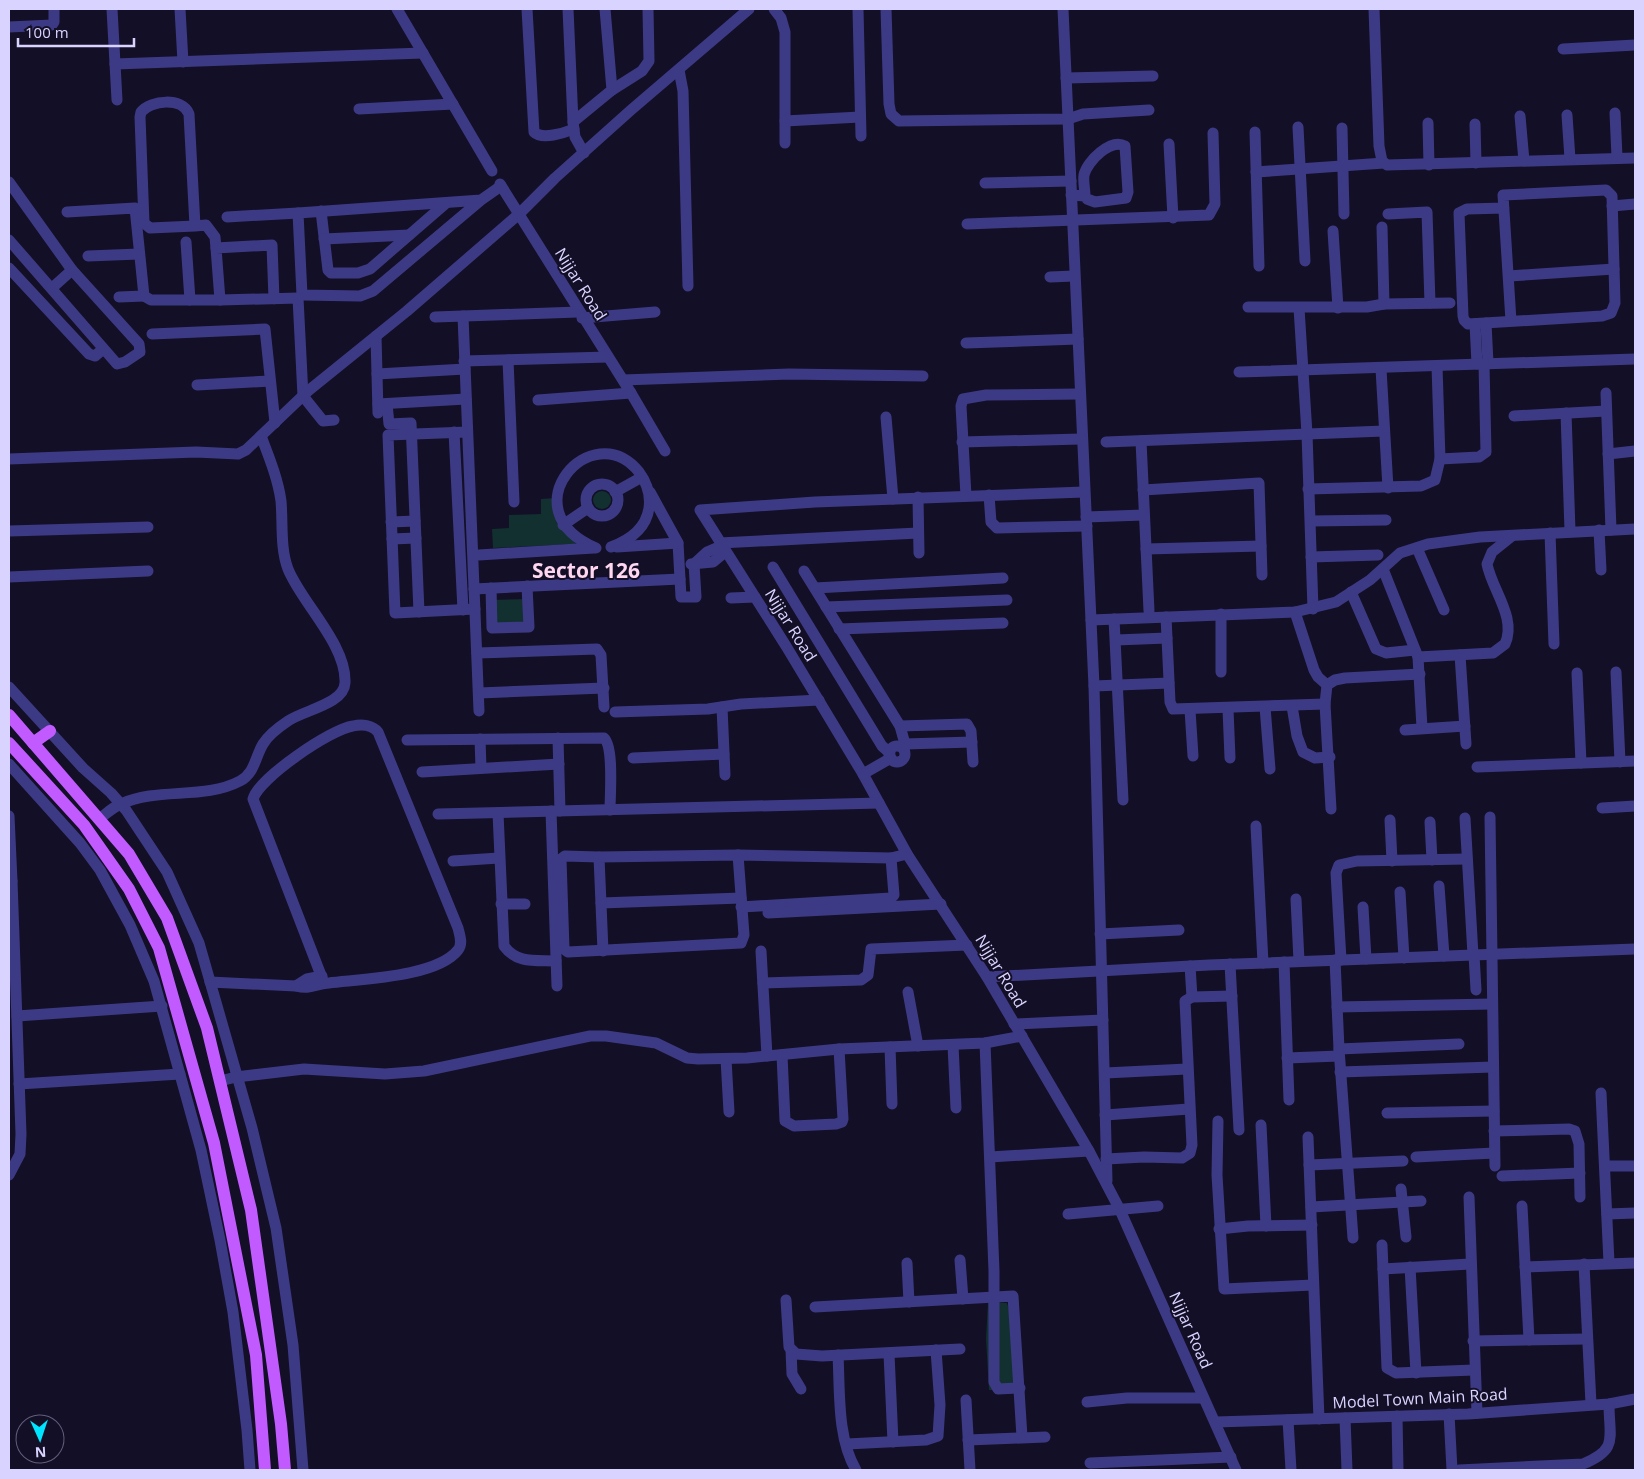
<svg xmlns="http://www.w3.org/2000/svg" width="1644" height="1479" font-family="'Open Sans',sans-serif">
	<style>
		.green { fill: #12302f }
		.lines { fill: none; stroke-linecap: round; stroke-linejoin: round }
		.minor { stroke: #3d3a85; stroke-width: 11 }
		.major { stroke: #c25bff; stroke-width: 12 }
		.labels { text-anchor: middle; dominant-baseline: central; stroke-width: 4; stroke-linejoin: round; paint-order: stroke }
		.street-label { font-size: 16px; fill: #d9d4ff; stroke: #130f26 }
		.district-label { font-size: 21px; font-weight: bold; fill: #ffd6f0; stroke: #130f26 }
	</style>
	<rect width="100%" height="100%" fill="#130f26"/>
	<g class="green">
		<circle cx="602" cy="500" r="9"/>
		<polygon points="555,498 557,524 576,544 493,548 492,529 509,528 509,515 541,514 541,499"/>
		<polygon points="528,599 529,627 492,628 491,600"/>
		<polygon points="988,1302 1007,1303 1012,1319 1016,1390 989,1390 986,1339"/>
	</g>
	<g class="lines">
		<g class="minor">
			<polyline points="112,9 117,100"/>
			<polyline points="180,9 183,62"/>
			<polyline points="397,9 492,171"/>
			<path d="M527,9L534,132C542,140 564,133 574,129"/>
			<polyline points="568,9 573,122 575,137 584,153"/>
			<polyline points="774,9 781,18 785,32 785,143"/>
			<polyline points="858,9 861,136"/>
			<polyline points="886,9 889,104 891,114 899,121 1068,119 1083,114 1149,110"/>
			<polyline points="1063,9 1094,686 1107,1181"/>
			<polyline points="1374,9 1379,146 1382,161 1387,165 1635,158"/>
			<polyline points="9,27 52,25 54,22 54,9"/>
			<polyline points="1563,49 1635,45"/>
			<polyline points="115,64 423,53"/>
			<polyline points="679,70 683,91 688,286"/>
			<polyline points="1066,78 1153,76"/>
			<polyline points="612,90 642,71 649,61 648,9"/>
			<polyline points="359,109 453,104"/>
			<polyline points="1615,113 1617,157"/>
			<polyline points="1567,115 1570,159"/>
			<polyline points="1520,116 1524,161"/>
			<polyline points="785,121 860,117"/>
			<polyline points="573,122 612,90 605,9"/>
			<polyline points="1428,123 1429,165"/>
			<polyline points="1475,124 1476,163"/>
			<polyline points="1298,127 1305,261"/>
			<polyline points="1342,128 1344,214"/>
			<polyline points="1255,132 1259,266"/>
			<polyline points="1169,144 1173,218"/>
			<polyline points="1256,172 1384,163"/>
			<polyline points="9,182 72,270 139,344 140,352 125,362 117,364 9,240"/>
			<polyline points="985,183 1071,181"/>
			<polyline points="500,184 631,393 665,451"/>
			<path d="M1071,195L1085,196C1085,189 1083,182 1084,175C1087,161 1111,138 1125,146L1128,192L1126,198L1095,202L1087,199L1085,196"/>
			<polyline points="481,200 298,213 302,295 360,296 373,291 481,200 501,186"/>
			<polyline points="1612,206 1635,204"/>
			<polyline points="1504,208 1467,209 1459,213 1463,316 1464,320 1468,324 1602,316 1611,313 1615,303 1612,196 1606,190 1503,195 1511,321"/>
			<polyline points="321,211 328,270 331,273 358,273 370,269 445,204"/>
			<polyline points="67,212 135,208 144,296 151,300 220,300"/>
			<polyline points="1388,214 1427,212 1430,303"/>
			<polyline points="227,217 298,213"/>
			<polyline points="967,224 1209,215 1215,204 1213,133"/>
			<path d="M195,226L189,114C182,97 151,100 141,112L140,117L144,223L150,228L195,226L206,225L215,237L216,248"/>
			<polyline points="1382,227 1384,304"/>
			<polyline points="1333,231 1338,308"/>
			<polyline points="324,239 409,235"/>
			<polyline points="186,242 190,300"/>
			<polyline points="88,256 139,254"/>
			<polyline points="9,268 89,354 95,356 103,349"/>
			<polyline points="1509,276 1614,269"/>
			<polyline points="1050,277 1074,276"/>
			<polyline points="52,288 72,270"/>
			<polyline points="119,297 144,296"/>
			<polyline points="274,299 272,245 216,248 220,300 298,298 303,396 323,421 334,420"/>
			<polyline points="1248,307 1367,307 1384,304 1450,303"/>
			<polyline points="1299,308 1307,434 1313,609"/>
			<polyline points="463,316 479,711"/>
			<polyline points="435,317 578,312"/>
			<polyline points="582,318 655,312"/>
			<polyline points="1486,323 1488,363"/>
			<polyline points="1475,324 1477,364"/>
			<polyline points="152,334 265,329 275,423"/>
			<polyline points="376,336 378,413"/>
			<polyline points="966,343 1078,339"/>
			<polyline points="508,360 514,502"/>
			<polyline points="464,361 608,357"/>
			<polyline points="1381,369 1388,488"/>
			<polyline points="1239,372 1635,359"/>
			<polyline points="377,374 465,369"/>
			<polyline points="623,380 789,374 923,376"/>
			<polyline points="197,385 270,381"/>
			<polyline points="1606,393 1611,530"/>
			<polyline points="538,400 631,393"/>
			<polyline points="378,404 466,399"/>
			<polyline points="387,404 389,424 411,423 419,612"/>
			<polyline points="1566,413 1570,531"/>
			<polyline points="1514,416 1606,411"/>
			<polyline points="886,417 893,499"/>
			<polyline points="454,432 463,610"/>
			<polyline points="467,432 388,435 395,613 475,609"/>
			<polyline points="1141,441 1149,611"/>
			<polyline points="962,442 1081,439"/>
			<polyline points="1106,442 1384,431"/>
			<polyline points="1608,454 1635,451"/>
			<polyline points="9,459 196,452 238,454 246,450 308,391 407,311 519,214 555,178 631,110 749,9"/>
			<polyline points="1440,459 1479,457 1486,452 1484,364"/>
			<circle cx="602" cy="500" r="16"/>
			<polyline points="1308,489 1421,486 1435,480 1440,459 1437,366"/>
			<polyline points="1143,490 1259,483 1262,575"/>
			<polyline points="615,492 642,477"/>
			<polyline points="650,492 678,543 681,597 696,597 694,564 707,552 721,546"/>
			<polyline points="1084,492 815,502 700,510 786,646 863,774 907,854 987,977 1089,1151 1120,1210 1236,1470"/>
			<polyline points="989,495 991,522 997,528 1087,526"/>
			<polyline points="966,496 961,406 963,399 986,395 1079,394"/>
			<polyline points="918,497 919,553"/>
			<polyline points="1086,517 1144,515"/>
			<polyline points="1311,521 1386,520"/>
			<polyline points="391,522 415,521"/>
			<polyline points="563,525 588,508"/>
			<polyline points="1599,530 1601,570"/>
			<polyline points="9,531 148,527"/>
			<polyline points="1550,533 1554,644"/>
			<polyline points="392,539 416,538"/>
			<polyline points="720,543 918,533"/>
			<polyline points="617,547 678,543"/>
			<path d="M596,548C507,510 592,414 639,472C647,483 651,494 649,508C646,529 630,540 611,547"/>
			<polyline points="1417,548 1444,610"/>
			<polyline points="1146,549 1261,546"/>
			<polyline points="479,555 594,548"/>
			<polyline points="1311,557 1378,555"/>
			<polyline points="691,564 713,562 725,552"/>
			<polyline points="773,567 882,746 890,753"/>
			<polyline points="1383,569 1418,657 1422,728"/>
			<polyline points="804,571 900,726 905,744 904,750"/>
			<polyline points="9,577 148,571"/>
			<polyline points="491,588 492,628 529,627 527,586"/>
			<polyline points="815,588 1003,578"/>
			<polyline points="474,589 680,579"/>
			<polyline points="1351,592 1376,649 1386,653 1415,650"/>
			<polyline points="731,598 755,597"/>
			<polyline points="826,607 1007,600"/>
			<polyline points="1295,612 1314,670 1318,677 1327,685"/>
			<polyline points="1166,617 1170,702 1173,709 1325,704"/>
			<polyline points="1114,619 1123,800"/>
			<polyline points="1091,620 1295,612 1336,602 1370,580 1400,553 1428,544 1480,537 1635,529"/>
			<polyline points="839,629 1003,623"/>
			<polyline points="1116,640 1167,638"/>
			<polyline points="477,653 597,649 601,655 604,707"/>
			<polyline points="1460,655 1466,744"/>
			<path d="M1418,657L1493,653L1505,644C1517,618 1492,590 1487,564L1492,552L1512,536"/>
			<polyline points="1221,672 1221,614"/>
			<polyline points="1616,672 1620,762"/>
			<polyline points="1577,673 1581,763"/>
			<polyline points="1094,686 1169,683"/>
			<polyline points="9,687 83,768 111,793 126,810 167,872 199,943 252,1128 276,1228 293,1345 303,1470"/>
			<polyline points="479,693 604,688"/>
			<polyline points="1292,706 1297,736 1303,752 1315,758 1330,757"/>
			<polyline points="722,707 725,775"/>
			<polyline points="1265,707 1270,769"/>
			<polyline points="1228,709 1230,758"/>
			<polyline points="1190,710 1193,756"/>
			<polyline points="615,712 708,709 741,704 819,700"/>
			<polyline points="900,726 967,724 971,731 973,762"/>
			<polyline points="1405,730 1465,726"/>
			<polyline points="558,738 560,811"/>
			<polyline points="480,739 481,768"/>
			<path d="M407,740L604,738C614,747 610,795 610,810"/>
			<polyline points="905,744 972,742"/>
			<circle cx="897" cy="754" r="8"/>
			<polyline points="633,758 724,754"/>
			<polyline points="9,764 80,843 100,870 130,925 154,981 201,1150 220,1240 233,1312 247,1430 250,1470"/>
			<polyline points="1477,767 1635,761"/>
			<polyline points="422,772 559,764"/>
			<polyline points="863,774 891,758"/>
			<polyline points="1602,808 1635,806"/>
			<polyline points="1331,809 1325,704 1327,685 1335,680 1345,678 1420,674"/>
			<polyline points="551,811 557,986"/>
			<path d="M498,813L504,946C517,964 536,960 556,961"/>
			<polyline points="438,814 879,803"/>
			<polyline points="9,816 12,881"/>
			<polyline points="1490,817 1495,1166"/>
			<polyline points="1465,818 1473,955"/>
			<path d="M99,819C106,814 113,807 121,804C158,787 204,800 240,781C255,773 255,757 263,744C269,734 279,727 288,721C304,710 344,704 345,683C347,645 301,602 288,569C280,548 283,523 281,501C278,479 269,457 261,436"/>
			<polyline points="1390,820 1392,861"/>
			<polyline points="1430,822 1432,860"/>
			<polyline points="1256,826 1263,963"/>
			<polyline points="599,857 565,856 561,859 564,949 568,952 741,943 744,935 738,855"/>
			<polyline points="453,861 499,858"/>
			<polyline points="9,881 12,881 21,1134 20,1154 9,1175"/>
			<polyline points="1439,886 1444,956"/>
			<polyline points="1400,892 1404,958"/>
			<polyline points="1296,899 1299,961"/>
			<polyline points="601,903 741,898"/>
			<polyline points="501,904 525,904"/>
			<polyline points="741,907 891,898 894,895 891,858"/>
			<polyline points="1363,907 1366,959"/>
			<polyline points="768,913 941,904"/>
			<polyline points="1100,934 1179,930"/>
			<polyline points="603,951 599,857 738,855 891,858 907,854"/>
			<polyline points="761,951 767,1056"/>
			<polyline points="1474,955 1476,990"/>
			<polyline points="1335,960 1339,1049 1353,1238"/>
			<polyline points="1341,960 1336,873 1339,865 1357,861 1467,859"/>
			<polyline points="1284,962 1289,1100"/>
			<polyline points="1230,964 1239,1130"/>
			<polyline points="1190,966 1192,997"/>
			<polyline points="987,977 1209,965 1635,949"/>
			<path d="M210,982L296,986C311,990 314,984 329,983C361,979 437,977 458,950C463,944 460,936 458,928L378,732C372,725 362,724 353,726C331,729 259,778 253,799L324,983"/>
			<polyline points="763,983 861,980 868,975 871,949 967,945"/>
			<polyline points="296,986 307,979 322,976"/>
			<polyline points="908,992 918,1046"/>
			<polyline points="1337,1007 1492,1004"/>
			<polyline points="17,1016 162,1006"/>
			<polyline points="1014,1024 1103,1020"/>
			<polyline points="985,1043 994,1271 994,1382 998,1389 1020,1388"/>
			<polyline points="953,1045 956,1108"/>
			<polyline points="890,1047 892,1104"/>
			<polyline points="1339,1049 1459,1044"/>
			<polyline points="782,1055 785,1121 794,1126 836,1124 842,1122 843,1119 839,1049"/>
			<polyline points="1287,1058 1339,1056"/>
			<polyline points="726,1059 729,1112"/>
			<polyline points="1340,1072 1493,1067"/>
			<polyline points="1105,1073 1187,1069"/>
			<polyline points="220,1081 236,1077 304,1069 385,1074 424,1071 590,1036 606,1036 656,1043 687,1058 698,1059 747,1058 839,1049 985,1043 1022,1036"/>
			<polyline points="19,1084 180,1074"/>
			<polyline points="1601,1093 1609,1263"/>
			<polyline points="1387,1113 1494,1111"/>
			<polyline points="1105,1115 1189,1109"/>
			<polyline points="1218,1121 1217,1175 1224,1289 1313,1285"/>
			<polyline points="1261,1125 1266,1226"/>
			<polyline points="1494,1131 1569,1129 1575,1131 1579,1144 1580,1197"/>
			<polyline points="1308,1137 1319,1419"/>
			<polyline points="990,1157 1089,1151"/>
			<polyline points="1416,1157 1494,1153"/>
			<polyline points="1106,1159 1144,1157 1182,1158 1190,1153 1192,1145 1185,1001 1192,997 1232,996"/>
			<polyline points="1309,1165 1403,1161"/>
			<polyline points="1605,1166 1635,1166"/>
			<polyline points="1502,1176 1580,1173"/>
			<polyline points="1401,1189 1406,1237"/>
			<polyline points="1469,1197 1477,1413"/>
			<polyline points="1522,1206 1529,1340"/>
			<polyline points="1311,1207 1421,1201"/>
			<polyline points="1068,1214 1158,1206"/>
			<polyline points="1607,1214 1635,1213"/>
			<polyline points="1219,1229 1248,1226 1312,1225"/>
			<polyline points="1382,1245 1387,1368 1396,1373 1474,1370"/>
			<polyline points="960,1260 963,1299"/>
			<polyline points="907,1263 909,1302"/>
			<polyline points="1584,1264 1591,1404"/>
			<polyline points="1410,1267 1416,1373"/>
			<polyline points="1525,1267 1635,1263"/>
			<polyline points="1383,1269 1470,1264"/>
			<polyline points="786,1300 789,1347 796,1354 822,1356 960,1349"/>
			<polyline points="815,1307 1013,1296 1022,1437"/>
			<polyline points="1473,1341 1587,1339"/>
			<polyline points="791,1350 792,1374 801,1389"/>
			<polyline points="889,1354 893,1442"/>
			<path d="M838,1355C840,1392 837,1438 856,1470"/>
			<polyline points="966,1400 970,1470"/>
			<polyline points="1087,1402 1127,1398 1203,1398"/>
			<polyline points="1449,1414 1452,1470"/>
			<polyline points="1397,1416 1398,1470"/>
			<polyline points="1345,1418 1347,1470"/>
			<polyline points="1288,1420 1291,1470"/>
			<polyline points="1216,1422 1468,1414 1609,1404 1635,1399"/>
			<polyline points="968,1440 1045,1437"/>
			<polyline points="847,1444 926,1440 938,1436 940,1405 936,1350"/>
			<polyline points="1090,1463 1231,1457"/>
			<path d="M1459,1470L1583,1464C1619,1449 1609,1438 1609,1404"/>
		</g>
		<g class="major">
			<polyline points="9,715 129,854 167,918 207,1028 251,1210 281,1424 285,1470"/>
			<polyline points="9,743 84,825 129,889 159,948 214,1143 256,1355 265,1470"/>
			<polyline points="33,743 50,731"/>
		</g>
	</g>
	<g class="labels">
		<g class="street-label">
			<text transform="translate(581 284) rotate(58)">Nijjar Road</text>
			<text transform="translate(791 625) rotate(58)">Nijjar Road</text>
			<text transform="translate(1001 971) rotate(59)">Nijjar Road</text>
			<text transform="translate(1191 1330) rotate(66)">Nijjar Road</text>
			<text transform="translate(1420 1398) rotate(-3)">Model Town Main Road</text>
		</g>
		<g class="district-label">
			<text x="586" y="570">Sector 126</text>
		</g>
	</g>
	<rect width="1644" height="1479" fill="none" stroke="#d9d4ff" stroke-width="20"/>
	<g transform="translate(40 1439) rotate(177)"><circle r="24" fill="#130f26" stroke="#625e7d"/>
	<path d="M0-4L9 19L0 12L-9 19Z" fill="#00e5ff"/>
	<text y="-8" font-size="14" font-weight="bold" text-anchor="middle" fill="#d9d4ff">N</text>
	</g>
	<path d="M18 38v8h116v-8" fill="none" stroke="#d9d4ff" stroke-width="2.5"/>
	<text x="25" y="38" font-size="15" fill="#d9d4ff" stroke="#130f26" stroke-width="4" paint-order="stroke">100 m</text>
</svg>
